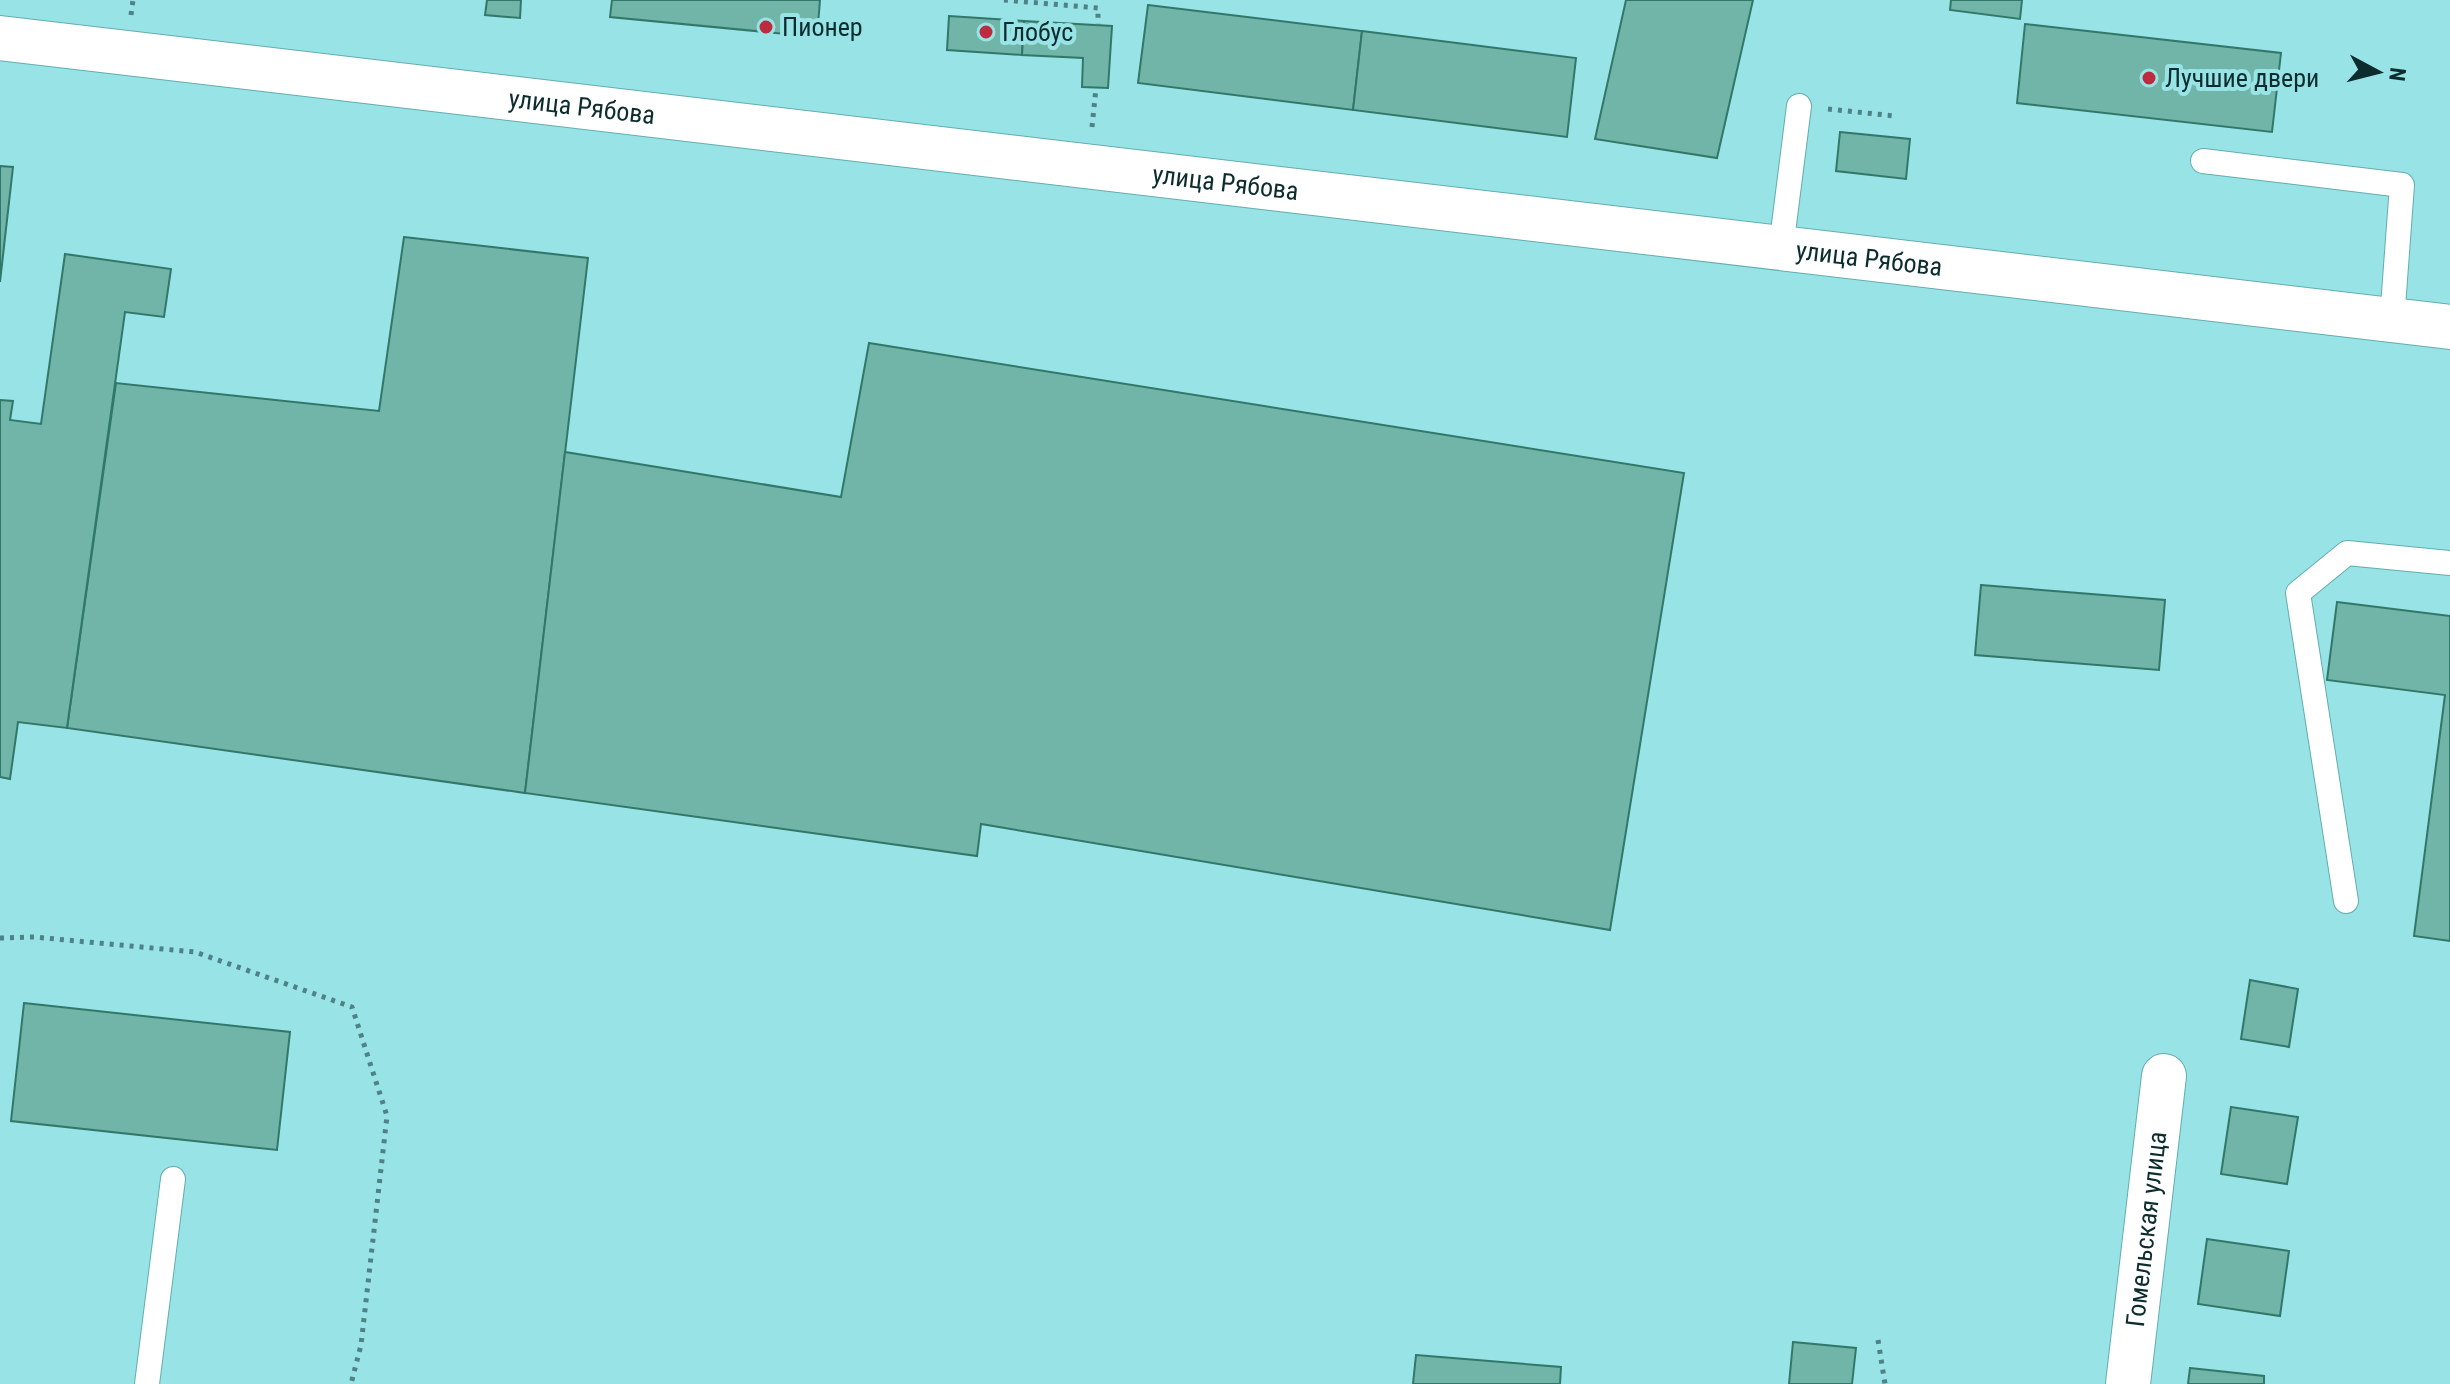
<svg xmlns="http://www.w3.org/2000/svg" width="2450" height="1384" font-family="'Roboto Condensed',sans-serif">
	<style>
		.building { fill: #70b5a7; stroke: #31786b; stroke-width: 2 }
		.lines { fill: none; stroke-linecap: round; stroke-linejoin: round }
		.service-casing { stroke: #63adb0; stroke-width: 26 }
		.minor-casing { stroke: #63adb0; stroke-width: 46 }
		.path { stroke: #4e8284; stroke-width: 5; stroke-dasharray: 4 6; stroke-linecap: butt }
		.service { stroke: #fff; stroke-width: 24 }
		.minor { stroke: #fff; stroke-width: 44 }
		.poi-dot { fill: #bc2b3e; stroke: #98e3e6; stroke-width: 3 }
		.labels { text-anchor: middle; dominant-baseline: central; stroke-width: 8; stroke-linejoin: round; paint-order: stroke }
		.poi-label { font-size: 26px; fill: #0c2c2d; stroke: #98e3e6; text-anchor: start }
		.street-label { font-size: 26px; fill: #0c2c2d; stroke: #98e3e6 }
	</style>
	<rect width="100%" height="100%" fill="#98e3e6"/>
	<g class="building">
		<polygon points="487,0 521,0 520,18 485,15"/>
		<polygon points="612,0 820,0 817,37 610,17"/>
		<polygon points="1626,0 1753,0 1717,158 1595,139"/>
		<polygon points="1951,0 2022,0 2020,19 1950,10"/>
		<polygon points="1148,5 1362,31 1353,110 1138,83"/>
		<polygon points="949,16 1024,21 1022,55 947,50"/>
		<polygon points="1024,21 1112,26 1108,88 1082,87 1083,58 1022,55"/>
		<polygon points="2025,24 2281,53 2272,132 2017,103"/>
		<polygon points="1362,31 1576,58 1567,137 1353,110"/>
		<polygon points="1840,132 1910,139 1906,179 1836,171"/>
		<polygon points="0,166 13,167 0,282"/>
		<polygon points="404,237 588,258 525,793 67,728 116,383 379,411"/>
		<polygon points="65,254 171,269 164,317 125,312 67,728 18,722 10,779 0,777 0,400 13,401 10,420 41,424"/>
		<polygon points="869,343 1684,473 1610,930 981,824 977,856 525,793 565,452 841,497"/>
		<polygon points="1981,585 2165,600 2159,670 1975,655"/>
		<polygon points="2337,602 2450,616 2450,941 2414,936 2445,695 2327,680"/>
		<polygon points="2250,980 2298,989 2289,1047 2241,1039"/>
		<polygon points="24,1003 290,1032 277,1150 11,1121"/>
		<polygon points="2231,1107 2298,1117 2287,1184 2221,1174"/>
		<polygon points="2207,1239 2289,1251 2280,1316 2198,1304"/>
		<polygon points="1793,1342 1856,1348 1852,1384 1789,1384"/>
		<polygon points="1416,1355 1561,1367 1560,1384 1413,1384"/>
		<polygon points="2190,1368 2264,1376 2264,1384 2188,1384"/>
	</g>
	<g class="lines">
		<defs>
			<g id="service">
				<polyline points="2203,161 2402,185 2392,320"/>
				<polyline points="1781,248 1799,106"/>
				<polyline points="2346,901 2298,593 2347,553 2450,563"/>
				<polyline points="147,1384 173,1179"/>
			</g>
			<g id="minor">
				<path id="s1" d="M0,38L2450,327"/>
				<path id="s2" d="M2128,1384L2164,1076"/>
			</g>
		</defs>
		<use href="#service" class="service-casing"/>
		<use href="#minor" class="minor-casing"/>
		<g class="path">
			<polyline points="1004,0 1098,8 1098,25"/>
			<polyline points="131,15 133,0"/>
			<polyline points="1828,109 1895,116"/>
			<polyline points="1092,127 1096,88"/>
			<polyline points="0,938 34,937 195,952 352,1007 387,1116 361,1345 351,1384"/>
			<polyline points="1878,1340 1885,1384"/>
		</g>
		<use href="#service" class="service"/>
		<use href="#minor" class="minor"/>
	</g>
	<g class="poi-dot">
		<circle cx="766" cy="27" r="8"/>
		<circle cx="986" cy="32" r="8"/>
		<circle cx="2149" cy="78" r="8"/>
	</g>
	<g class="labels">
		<g class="poi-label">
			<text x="782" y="27">Пионер</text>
			<text x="1002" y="32">Глобус</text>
			<text x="2165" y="78">Лучшие двери</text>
		</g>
		<g class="street-label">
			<text stroke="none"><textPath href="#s1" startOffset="586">улица Рябова</textPath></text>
			<text stroke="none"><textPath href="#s1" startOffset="1234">улица Рябова</textPath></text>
			<text stroke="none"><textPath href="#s1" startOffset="1882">улица Рябова</textPath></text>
			<text stroke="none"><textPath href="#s2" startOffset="156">Гомельская улица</textPath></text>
		</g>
	</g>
	<g transform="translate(2378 72) rotate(97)" stroke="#98e3e6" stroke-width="6" paint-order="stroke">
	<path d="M0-6L14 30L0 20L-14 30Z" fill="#0c2c2d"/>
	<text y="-12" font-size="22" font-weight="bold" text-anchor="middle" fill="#0c2c2d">N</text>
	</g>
</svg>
